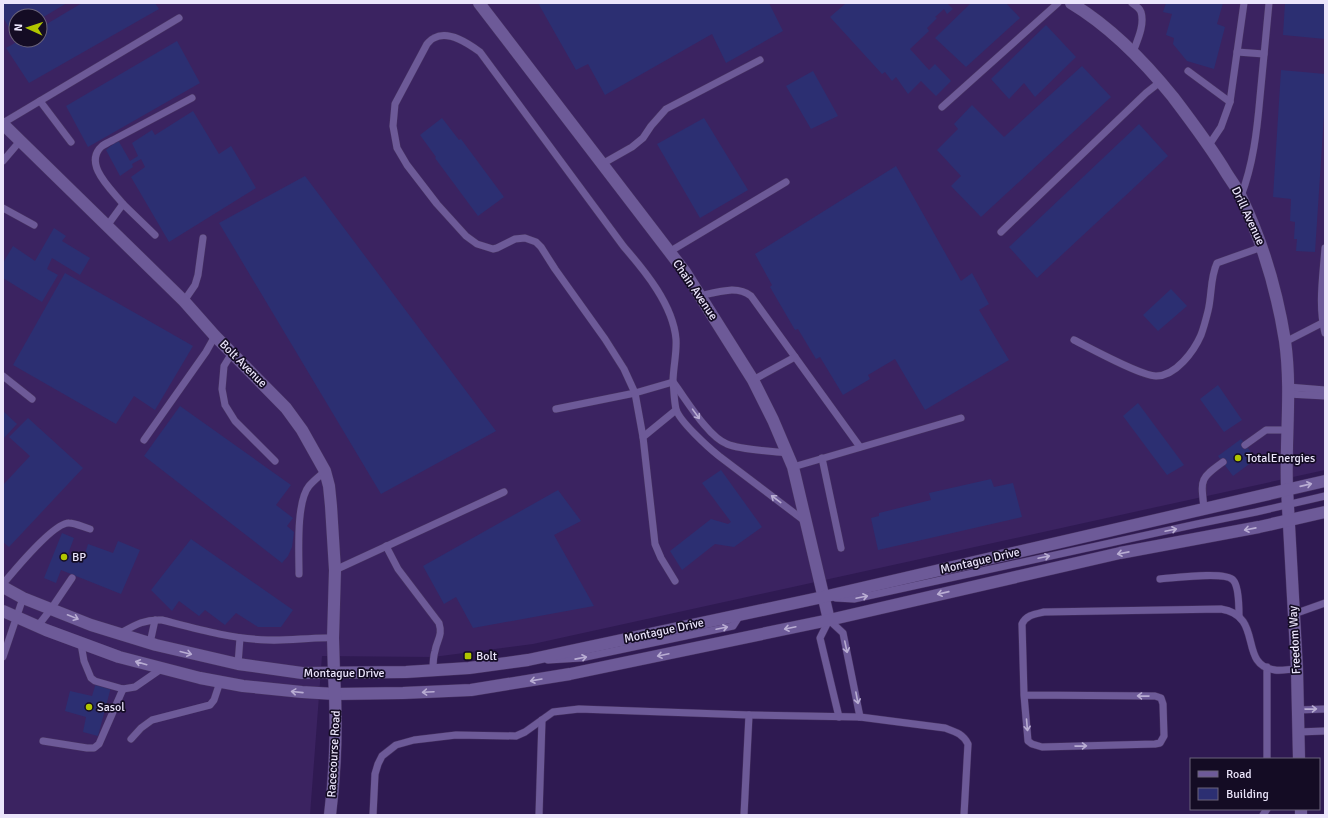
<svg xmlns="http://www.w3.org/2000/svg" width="1328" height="818" font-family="Signika,sans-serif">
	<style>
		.built { fill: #3b2361; fill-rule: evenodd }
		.building { fill: #2c2f72 }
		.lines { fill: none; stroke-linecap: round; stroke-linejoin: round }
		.service-casing { stroke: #463261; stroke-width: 8 }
		.minor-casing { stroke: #463261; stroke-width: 13 }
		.tertiary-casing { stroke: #463261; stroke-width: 13 }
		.secondary-casing { stroke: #463261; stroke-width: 13 }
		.service { stroke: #6d5a98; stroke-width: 7 }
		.minor { stroke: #6d5a98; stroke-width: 12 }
		.tertiary { stroke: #6d5a98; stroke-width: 12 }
		.secondary { stroke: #6d5a98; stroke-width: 12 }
		.oneway { stroke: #b9add3 }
		.poi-dot { fill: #b1c500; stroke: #140c24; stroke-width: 1.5 }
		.labels { text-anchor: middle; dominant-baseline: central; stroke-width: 3.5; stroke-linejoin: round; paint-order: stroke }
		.street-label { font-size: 12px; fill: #ebe5fb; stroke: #140c24 }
		.poi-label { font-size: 12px; fill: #ebe5fb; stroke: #140c24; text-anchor: start }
	</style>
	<rect width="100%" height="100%" fill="#2f1a52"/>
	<path class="built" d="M3,3H1325V470L533,644L433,657L322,656L310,815H3ZM16,16H40V40H16Z"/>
	<g class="building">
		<polygon points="3,3 67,3 40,19 40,16 16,16 16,33 13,35 3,17"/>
		<polygon points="82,3 155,3 159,9 29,83 6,48 20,40 40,40 40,28"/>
		<polygon points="538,3 769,3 783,31 726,63 712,34 605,95 588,64 576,70"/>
		<polygon points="844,3 947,3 953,9 947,14 944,9 935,17 937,18 927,28 929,31 910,49 929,70 935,64 951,81 936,96 921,81 908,94 896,77 892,81 885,72 882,74 830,17 845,4"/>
		<polygon points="971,3 1006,3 1020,18 966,67 935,38"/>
		<polygon points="1166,3 1223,3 1217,24 1225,27 1214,69 1187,61 1173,44 1174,38 1166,35 1172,14 1163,12"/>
		<polygon points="1285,3 1325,3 1325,39 1283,35"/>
		<polygon points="1046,25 1076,57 1035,97 1024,83 1009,99 991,79"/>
		<polygon points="177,41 200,83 88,147 66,106"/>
		<polygon points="1082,66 1111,97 981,217 951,186 961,176 937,150 958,129 954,124 972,105 1004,137"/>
		<polygon points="1281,70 1325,74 1325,100 1315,252 1296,251 1297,239 1294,239 1295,222 1290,221 1291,199 1273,197"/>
		<polygon points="813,71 838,116 811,129 786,86"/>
		<polygon points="193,111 219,154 231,146 256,188 169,242 131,177 145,167 141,159 132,164 133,167 120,176 106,150 118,140 130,161 138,156 132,143 152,130 155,135"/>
		<polygon points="442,118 459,140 461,139 504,197 478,216 435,158 436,157 420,135"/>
		<polygon points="704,118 748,190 700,218 657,144"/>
		<polygon points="1139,124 1168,156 1037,278 1009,247"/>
		<polygon points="896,166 961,281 972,273 989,304 979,310 1009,360 925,410 895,359 868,375 870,379 843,395 820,357 816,359 798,329 795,330 770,287 772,285 755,254"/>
		<polygon points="305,176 496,431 381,494 219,223"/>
		<polygon points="54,228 66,236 62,241 90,258 80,275 52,258 47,269 58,275 42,302 3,278 3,263 13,246 35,261"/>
		<polygon points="65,273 193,346 155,410 134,396 116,424 13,365"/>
		<polygon points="1171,289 1187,306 1158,331 1143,315"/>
		<polygon points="1218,385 1242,420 1224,432 1200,399"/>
		<polygon points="1138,403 1184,465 1167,475 1123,416"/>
		<polygon points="180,406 291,485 276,505 293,518 287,526 294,532 292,547 288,556 282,563 144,456"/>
		<polygon points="3,411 17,424 3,439"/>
		<polygon points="28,418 83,468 9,547 3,542 3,485 30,456 9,437"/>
		<polygon points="1241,439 1256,459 1233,476 1218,456"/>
		<polygon points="721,470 762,527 734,547 715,544 682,570 670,551 711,519 728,524 731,522 702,483"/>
		<polygon points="991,479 994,487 1013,483 1022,517 878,550 871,518 879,516 879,513 931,500 929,493"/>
		<polygon points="558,490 581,521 554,535 594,606 473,628 456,597 444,604 423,566"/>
		<polygon points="62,533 74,538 68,554 83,560 88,544 113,553 118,541 140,550 121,594 61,570 56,583 44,578"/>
		<polygon points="191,539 293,610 281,627 258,627 236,613 225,625 205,610 199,616 179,601 172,611 151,590"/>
		<polygon points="96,683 111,687 98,736 83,732 86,717 65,711 70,691 92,696"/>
	</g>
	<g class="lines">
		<defs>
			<g id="service">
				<path d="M1132,3C1135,5 1140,9 1141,12C1145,25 1137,41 1133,52"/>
				<polyline points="1237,52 1264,54"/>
				<polyline points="1188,71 1230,102"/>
				<polyline points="40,101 71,142"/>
				<polyline points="942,107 1058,3"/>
				<polyline points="3,123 179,18"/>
				<polyline points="1209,145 1221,127 1230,102 1244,3"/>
				<polyline points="3,161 20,141"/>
				<polyline points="602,164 632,147 643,138 651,126 666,109 760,60"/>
				<path d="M1241,196C1253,165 1257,131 1260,97C1263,66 1266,34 1269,3"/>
				<path d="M123,204C112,190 82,164 102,146C105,144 109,142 113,140L192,98"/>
				<polyline points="3,208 34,225"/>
				<polyline points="107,226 123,204 155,235"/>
				<polyline points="1001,232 1146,93 1160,82"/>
				<path d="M1325,248C1323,276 1318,306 1325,333"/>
				<polyline points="669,252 786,182"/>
				<path d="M700,296C717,292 737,285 751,296L860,447"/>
				<polyline points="184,301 195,285 198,275 203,238"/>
				<path d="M1074,340C1090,348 1141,376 1156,376C1176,376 1194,351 1201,335C1204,327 1206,319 1208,311C1212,295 1210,278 1217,263L1262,247"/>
				<polyline points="1285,342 1322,323"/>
				<polyline points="232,353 224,366 222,389 225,405 235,421 275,461"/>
				<polyline points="3,376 32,399"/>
				<polyline points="753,380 795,357"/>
				<polyline points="1288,387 1325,390"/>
				<polyline points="1288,394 1325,396"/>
				<path d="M556,409L635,393L673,382C686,399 708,437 727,444C741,450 771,451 787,453"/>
				<path d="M643,437L635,393L624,369L605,339L555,269L541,247L536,242L525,238L515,239L497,248L493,249L477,244L466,236L437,204L407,165L397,148L393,126L395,104L427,44C429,42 431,39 434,38C449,30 469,44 480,52L624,247C645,271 673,305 676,339C677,353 673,368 673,382C674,390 674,401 676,409C679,421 709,448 719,456L806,522"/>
				<polyline points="144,440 206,352 215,336"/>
				<polyline points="1245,445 1266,430 1287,430"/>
				<polyline points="822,458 841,548"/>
				<polyline points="793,467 961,418"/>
				<path d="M1204,508C1201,480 1199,479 1223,462"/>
				<path d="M386,546L398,569L439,623C443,636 437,639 435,651C433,657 433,664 433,671"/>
				<polyline points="335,570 504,492"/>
				<path d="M299,574C299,552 296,502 309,486C314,480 320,476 325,471"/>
				<path d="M1160,579C1174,578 1225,571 1233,580C1239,586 1239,607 1239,616"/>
				<polyline points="675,581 661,558 655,544 643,437 676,410"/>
				<path d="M3,584C13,572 54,522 69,523C75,523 83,527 90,529"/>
				<polyline points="836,598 854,599 1197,524 1256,512 1325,496"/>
				<polyline points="1294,614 1325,603"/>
				<polyline points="37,627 51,609 72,578"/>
				<path d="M119,634C135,625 144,619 162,620C197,629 232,639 268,640C290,641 311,637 333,638"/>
				<polyline points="150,643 155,620"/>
				<polyline points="81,644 84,661 91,678 95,681 123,689 135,687 161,669"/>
				<polyline points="3,657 23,598"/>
				<polyline points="548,660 581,658 733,626 740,615"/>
				<polyline points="238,664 240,638"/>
				<polyline points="1267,667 1267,759"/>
				<path d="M1024,695L1155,696L1161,698L1163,704L1164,736L1160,743L1155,744L1042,747L1032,744L1028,741L1024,695L1022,624C1026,615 1035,614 1044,612L1221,609C1265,616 1237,665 1275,670C1281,671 1290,669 1297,669"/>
				<polyline points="1298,710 1325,709"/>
				<polyline points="839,717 820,638 829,620 843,633 860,717"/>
				<polyline points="1298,732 1325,731"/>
				<polyline points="131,739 141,728 152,720 210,705 214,700 220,682"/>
				<polyline points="43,741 87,748 94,748 99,744 123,689"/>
				<path d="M373,815L375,774L378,764L382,756L396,745L414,740L456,735L516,736L525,732L553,712L579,709L749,715L860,717L945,728C956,732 963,734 968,744L964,815"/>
				<polyline points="539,815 542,720"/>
				<polyline points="744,815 749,715"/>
				<polyline points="1263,815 1267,809"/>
			</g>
			<g id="minor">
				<polyline points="479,3 685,272 753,380 773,420 793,467 829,620"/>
				<path d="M1071,3C1111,27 1144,61 1173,97C1192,122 1211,147 1227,174C1232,181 1237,189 1241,197C1263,243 1277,291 1285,341C1292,391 1285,440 1287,489"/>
				<polyline points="3,124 184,301 215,336 286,408 302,430 325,471 329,486 331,506 335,570 333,638 334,674"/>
			</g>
			<g id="tertiary">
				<polyline points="1287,489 1297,669 1299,759"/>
				<polyline points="1301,809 1301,815"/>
			</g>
			<g id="secondary">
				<polyline points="3,587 23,598 91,625 156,645 238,664 302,673 406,672 469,668 528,660 823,597 1325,481"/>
				<polyline points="3,611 46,630 119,657 200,678 243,686 302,692 335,694 403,693 471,690 570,674 829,620 1120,553 1259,527 1325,512"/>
				<path d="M330,815C336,767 337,721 334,674"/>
			</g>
		</defs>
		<use href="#service" class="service-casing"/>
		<use href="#minor" class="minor-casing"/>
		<use href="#tertiary" class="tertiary-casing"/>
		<use href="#secondary" class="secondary-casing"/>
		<use href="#service" class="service"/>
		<use href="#minor" class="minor"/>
		<use href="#tertiary" class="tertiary"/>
		<use href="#secondary" class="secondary"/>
	</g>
	<defs><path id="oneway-shaft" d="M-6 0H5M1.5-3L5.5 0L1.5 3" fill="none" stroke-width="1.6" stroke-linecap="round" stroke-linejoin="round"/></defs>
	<g class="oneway">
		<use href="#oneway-shaft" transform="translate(696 414) rotate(54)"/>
		<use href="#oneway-shaft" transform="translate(1306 485) rotate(-13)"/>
		<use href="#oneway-shaft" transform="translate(776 499) rotate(-143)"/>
		<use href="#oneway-shaft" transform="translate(1250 529) rotate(169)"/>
		<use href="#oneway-shaft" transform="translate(1171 530) rotate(-12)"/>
		<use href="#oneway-shaft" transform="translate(1123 553) rotate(169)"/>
		<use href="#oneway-shaft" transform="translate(1044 557) rotate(-12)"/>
		<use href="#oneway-shaft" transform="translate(943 593) rotate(167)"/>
		<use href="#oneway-shaft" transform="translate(862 597) rotate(-12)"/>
		<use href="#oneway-shaft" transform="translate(73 617) rotate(22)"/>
		<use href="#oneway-shaft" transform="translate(722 628) rotate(-12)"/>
		<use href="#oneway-shaft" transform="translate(790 628) rotate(168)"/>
		<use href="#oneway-shaft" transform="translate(846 647) rotate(78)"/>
		<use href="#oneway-shaft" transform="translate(186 653) rotate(14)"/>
		<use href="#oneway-shaft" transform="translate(663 655) rotate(168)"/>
		<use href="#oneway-shaft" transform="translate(581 658) rotate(-11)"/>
		<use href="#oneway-shaft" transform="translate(141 663) rotate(-164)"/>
		<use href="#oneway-shaft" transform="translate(536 680) rotate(170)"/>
		<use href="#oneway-shaft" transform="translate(297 692) rotate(-174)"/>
		<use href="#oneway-shaft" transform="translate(428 692) rotate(177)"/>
		<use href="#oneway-shaft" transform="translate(1143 696) rotate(-179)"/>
		<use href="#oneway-shaft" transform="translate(857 698) rotate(79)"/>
		<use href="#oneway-shaft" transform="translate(1311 709) rotate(-1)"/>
		<use href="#oneway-shaft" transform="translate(1027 725) rotate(85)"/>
		<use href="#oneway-shaft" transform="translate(1081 746) rotate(-1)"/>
	</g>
	<g class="poi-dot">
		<circle cx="1238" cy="458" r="4"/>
		<circle cx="64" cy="557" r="4"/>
		<rect x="464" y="652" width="8" height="8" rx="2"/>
		<circle cx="89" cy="707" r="4"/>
	</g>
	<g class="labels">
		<g class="street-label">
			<text transform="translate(1248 216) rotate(65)">Drill Avenue</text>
			<text transform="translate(695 290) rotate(56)">Chain Avenue</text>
			<text transform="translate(243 364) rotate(45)">Bolt Avenue</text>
			<text transform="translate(980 561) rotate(-13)">Montague Drive</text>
			<text transform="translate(664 631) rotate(-12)">Montague Drive</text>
			<text transform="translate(1295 640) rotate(-93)">Freedom Way</text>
			<text x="344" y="673">Montague Drive</text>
			<text transform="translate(334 754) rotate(-87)">Racecourse Road</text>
		</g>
		<g class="poi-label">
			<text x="1246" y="458">TotalEnergies</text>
			<text x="72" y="557">BP</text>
			<text x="476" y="656">Bolt</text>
			<text x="97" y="707">Sasol</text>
		</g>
	</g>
	<rect width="1328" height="818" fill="none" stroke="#ebe5fb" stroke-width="8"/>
	<rect x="1190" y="758" width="130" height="52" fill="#140c24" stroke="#6a637a"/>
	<rect x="1198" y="771" width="20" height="6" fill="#6d5a98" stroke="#6a637a"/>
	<text x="1226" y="778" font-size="12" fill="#ebe5fb">Road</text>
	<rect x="1198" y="788" width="20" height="12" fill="#2c2f72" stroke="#6a637a"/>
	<text x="1226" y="798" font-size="12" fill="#ebe5fb">Building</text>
	<g transform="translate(28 28) rotate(273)"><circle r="19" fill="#140c24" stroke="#6a637a"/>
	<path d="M0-3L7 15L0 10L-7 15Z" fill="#b1c500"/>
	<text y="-6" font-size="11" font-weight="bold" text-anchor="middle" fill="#ebe5fb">N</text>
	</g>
</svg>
